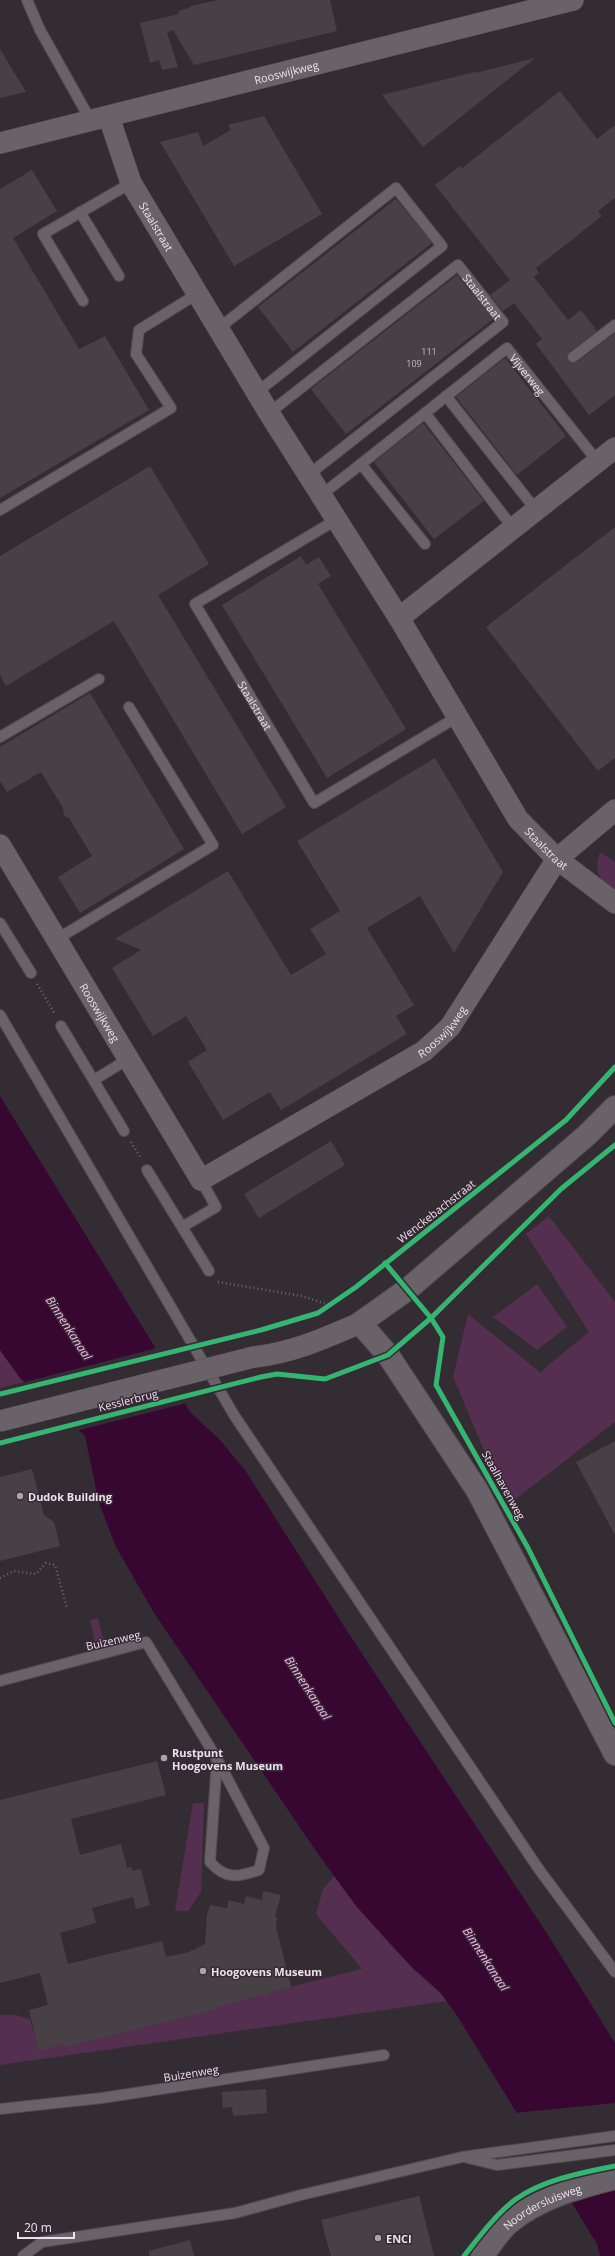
<svg xmlns="http://www.w3.org/2000/svg" width="615" height="2256" font-family="'Open Sans',sans-serif">
	<style>
		.green { fill: #542f4f }
		.water { fill: #370732 }
		.pier { fill: #342c33 }
		.building { fill: #474146 }
		.lines { fill: none; stroke-linecap: round; stroke-linejoin: round }
		.service-casing { stroke: #524b51; stroke-width: 12 }
		.minor-casing { stroke: #524b51; stroke-width: 22 }
		.tertiary-casing { stroke: #524b51; stroke-width: 24 }
		.path { stroke: #6c666b; stroke-width: 2.5; stroke-dasharray: 1 3; stroke-linecap: butt }
		.service { stroke: #696268; stroke-width: 10 }
		.minor { stroke: #696268; stroke-width: 21 }
		.tertiary { stroke: #696268; stroke-width: 22 }
		.minor-bridge-casing { stroke: #524b51; stroke-width: 22; stroke-linecap: butt }
		.minor-bridge { stroke: #696268; stroke-width: 21 }
		.cycleway-casing { stroke: #382936; stroke-width: 8 }
		.cycleway { stroke: #33b770; stroke-width: 5 }
		.poi-dot { fill: #aca2ab; stroke: #382936; stroke-width: 1.5 }
		.labels { text-anchor: middle; dominant-baseline: central; stroke-width: 3; stroke-linejoin: round; paint-order: stroke }
		.number-label { font-size: 9px; fill: #c4bac2 }
		.street-label { font-size: 11px; fill: #ede2eb; stroke: #382936 }
		.poi-label { font-size: 11px; font-weight: bold; fill: #ede2eb; stroke: #382936; text-anchor: start }
		.water-label { font-size: 12px; font-style: italic; fill: #fcb9f1; stroke: #382936 }
	</style>
	<rect width="100%" height="100%" fill="#342c33"/>
	<g class="green">
		<path d="M600,852L615,862V891C599,879 593,873 600,852Z"/>
		<polygon points="549,1216 615,1302 615,1422 512,1502 491,1467 453,1377 468,1314 541,1373 547,1366 589,1332 526,1234"/>
		<polygon points="537,1284 567,1327 537,1350 493,1317"/>
		<polygon points="0,1350 20,1378 24,1382 0,1388"/>
		<polygon points="98,1618 105,1646 96,1648 90,1620"/>
		<polygon points="193,1803 204,1803 201,1892 188,1911 175,1911"/>
		<path d="M334,1876C357,1908 383,1937 409,1965C421,1978 436,1987 447,2001L0,2065V2015H16L30,2019L39,2049L362,1969L316,1914L323,1889Z"/>
	</g>
	<polygon class="water" points="0,1096 153,1344 190,1412 219,1439 245,1470 349,1634 548,1935 615,2043 615,2256 600,2256 597,2244 456,2014 440,1992 411,1966 356,1906 316,1851 154,1613 116,1547 99,1503 85,1436 20,1378 0,1350"/>
	<g class="pier">
		<polygon points="157,1348 187,1403 76,1431 21,1383"/>
		<polygon points="615,2103 615,2190 569,2203 514,2113"/>
	</g>
	<g class="building">
		<polygon points="218,0 330,0 337,31 194,65 173,30 167,32 178,67 162,70 159,60 150,63 140,23 179,14 178,11 191,7 191,6"/>
		<polygon points="0,49 26,92 0,98"/>
		<polygon points="535,58 423,147 382,95 475,72 475,73"/>
		<polygon points="560,91 597,139 615,125 615,198 598,211 602,216 536,268 539,273 534,277 568,320 581,310 597,331 569,352 567,357 570,363 577,362 615,333 615,395 589,415 536,344 542,339 514,303 503,311 490,295 510,280 435,185 460,166 462,168"/>
		<polygon points="264,116 322,214 234,266 160,142 198,132 203,146 231,130 228,125"/>
		<polygon points="32,170 57,211 13,238 79,349 105,336 149,410 0,498 0,189"/>
		<polygon points="396,199 432,243 293,352 258,307"/>
		<polygon points="457,275 493,319 346,434 311,389"/>
		<polygon points="505,358 566,436 517,475 456,397"/>
		<polygon points="423,423 484,501 434,539 374,462"/>
		<polygon points="150,466 209,564 158,595 286,807 242,834 114,621 6,686 0,675 0,556"/>
		<polygon points="615,527 615,758 598,771 486,627"/>
		<polygon points="301,556 306,565 319,557 331,576 318,584 406,729 327,778 222,605"/>
		<polygon points="90,693 184,849 80,913 58,877 92,856 69,818 64,816 63,808 41,772 7,792 0,781 0,747"/>
		<polygon points="435,758 503,872 454,953 420,896 367,928 414,1005 396,1016 407,1034 281,1110 270,1092 223,1120 188,1062 207,1050 186,1016 153,1036 112,968 141,950 115,939 228,871 291,975 326,954 310,929 340,911 297,841"/>
		<polygon points="331,1141 345,1165 259,1218 244,1194"/>
		<polygon points="615,1441 615,1535 576,1462"/>
		<polygon points="32,1469 44,1515 54,1522 60,1546 0,1561 0,1477"/>
		<polygon points="157,1761 166,1795 71,1819 80,1855 121,1844 127,1868 132,1867 132,1871 141,1869 150,1905 136,1909 133,1897 92,1908 96,1923 60,1933 68,1964 162,1941 166,1957 189,1952 205,1944 207,1915 210,1905 227,1908 229,1900 244,1904 246,1896 262,1900 263,1891 281,1895 275,1917 277,1917 276,1927 291,1987 216,2007 216,2009 64,2047 63,2044 39,2051 29,2010 48,2005 40,1973 0,1983 0,1800"/>
		<polygon points="266,2089 267,2113 233,2116 232,2107 223,2108 222,2092"/>
		<polygon points="419,2196 434,2256 331,2256 321,2220"/>
		<polygon points="190,2240 194,2256 149,2256 149,2251"/>
	</g>
	<g class="lines">
		<defs>
			<g id="service">
				<polyline points="27,0 40,30 91,121"/>
				<polyline points="80,212 119,276"/>
				<polyline points="83,301 43,234 131,183"/>
				<polyline points="218,329 396,188 442,246 256,393"/>
				<polyline points="573,357 615,325"/>
				<polyline points="446,396 536,510"/>
				<path id="s1" d="M269,413L458,265L503,322L307,476"/>
				<polyline points="425,413 513,528"/>
				<path id="s2" d="M361,464L507,348L598,462"/>
				<polyline points="320,496 361,464 425,544"/>
				<polyline points="0,510 171,408 136,354 139,330 197,294"/>
				<path id="s3" d="M336,520L195,604L314,803L457,717"/>
				<polyline points="0,737 99,679"/>
				<polyline points="0,923 31,973"/>
				<polyline points="57,939 213,845 129,707"/>
				<polyline points="0,1015 234,1415 538,1868 615,1972"/>
				<polyline points="61,1026 124,1131"/>
				<polyline points="94,1080 128,1059"/>
				<polyline points="147,1170 209,1271"/>
				<polyline points="182,1227 216,1207 201,1180"/>
				<path d="M0,1681L146,1642L217,1759L264,1848L259,1870C238,1877 226,1880 210,1862L217,1759"/>
				<polyline points="0,2109 102,2098 384,2055"/>
				<polyline points="468,2158 497,2165 615,2150"/>
				<polyline points="23,2256 42,2242 235,2213 301,2195 462,2157 615,2136"/>
			</g>
			<g id="minor">
				<path id="s4" d="M109,117L131,183L269,413L399,618L518,819L557,859L615,903"/>
				<path id="s5" d="M0,143L573,0"/>
				<polyline points="399,618 615,448"/>
				<path id="s6" d="M0,845L201,1180L424,1051L450,1027L557,859L615,810"/>
				<path d="M254,1357C292,1353 325,1338 360,1323"/>
			</g>
			<g id="tertiary">
				<polyline points="615,1107 587,1135 408,1289 360,1323 388,1355 477,1490 615,1754"/>
				<path id="s7" d="M482,2256C491,2245 499,2231 510,2222C540,2197 578,2188 615,2178"/>
			</g>
		</defs>
		<use href="#service" class="service-casing"/>
		<use href="#minor" class="minor-casing"/>
		<use href="#tertiary" class="tertiary-casing"/>
		<g class="path">
			<polyline points="37,984 55,1014"/>
			<polyline points="131,1142 141,1158"/>
			<polyline points="218,1282 302,1296 329,1305"/>
			<polyline points="0,1578 14,1571 36,1574 46,1563 55,1565 67,1608"/>
		</g>
		<use href="#service" class="service"/>
		<use href="#minor" class="minor"/>
		<use href="#tertiary" class="tertiary"/>
		<defs>
			<polyline id="minor-bridge" points="0,1421 254,1357"/>
		</defs>
		<use href="#minor-bridge" class="minor-bridge-casing"/>
		<use href="#minor-bridge" class="minor-bridge"/>
		<defs>
			<g id="cycleway">
				<polyline points="385,1263 431,1318 443,1337 436,1385 528,1548 615,1723"/>
				<polyline points="0,1394 261,1330 318,1313 356,1287 566,1120 615,1067"/>
				<polyline points="0,1443 261,1377 277,1374 325,1379 388,1355 431,1318 561,1189 615,1145"/>
				<path d="M464,2256C480,2236 496,2214 516,2199C545,2179 581,2173 615,2166"/>
			</g>
		</defs>
		<use href="#cycleway" class="cycleway-casing"/>
		<use href="#cycleway" class="cycleway"/>
	</g>
	<g class="poi-dot">
		<circle cx="20" cy="1496" r="4"/>
		<circle cx="164" cy="1758" r="4"/>
		<circle cx="203" cy="1971" r="4"/>
		<circle cx="378" cy="2238" r="4"/>
	</g>
	<g class="labels">
		<g class="number-label">
			<text x="429" y="351">111</text>
			<text x="414" y="363">109</text>
		</g>
		<g class="street-label">
			<text stroke="none"><textPath href="#s5" startOffset="295">Rooswijkweg</textPath></text>
			<text stroke="none"><textPath href="#s4" startOffset="120">Staalstraat</textPath></text>
			<text stroke="none"><textPath href="#s1" startOffset="280">Staalstraat</textPath></text>
			<text stroke="none"><textPath href="#s2" startOffset="220">Vijverweg</textPath></text>
			<text stroke="none"><textPath href="#s3" startOffset="282">Staalstraat</textPath></text>
			<text stroke="none"><textPath href="#s4" startOffset="855">Staalstraat</textPath></text>
			<text stroke="none"><textPath href="#s6" startOffset="195">Rooswijkweg</textPath></text>
			<text stroke="none"><textPath href="#s6" startOffset="675">Rooswijkweg</textPath></text>
			<text transform="translate(436 1211) rotate(-38)">Wenckebachstraat</text>
			<text transform="translate(128 1400) rotate(-14)">Kesslerbrug</text>
			<text transform="translate(504 1485) rotate(61)">Staalhavenweg</text>
			<text transform="translate(113 1640) rotate(-13)">Buizenweg</text>
			<text transform="translate(191 2073) rotate(-9)">Buizenweg</text>
			<text stroke="none"><textPath href="#s7" startOffset="80">Noordersluisweg</textPath></text>
		</g>
		<g class="poi-label">
			<text x="28" y="1496">Dudok Building</text>
			<text x="172" y="1752">Rustpunt<tspan x="172" dy="13">Hoogovens Museum</tspan></text>
			<text x="211" y="1971">Hoogovens Museum</text>
			<text x="386" y="2238">ENCI</text>
		</g>
		<g class="water-label">
			<text transform="translate(69 1328) rotate(57)">Binnenkanaal</text>
			<text transform="translate(308 1688) rotate(57)">Binnenkanaal</text>
			<text transform="translate(486 1959) rotate(57)">Binnenkanaal</text>
		</g>
	</g>
	<path d="M18 2232v6h56v-6" fill="none" stroke="#ede2eb" stroke-width="2"/>
	<text x="24" y="2232" font-size="12" fill="#ede2eb" stroke="#382936" stroke-width="3" paint-order="stroke">20 m</text>
</svg>
